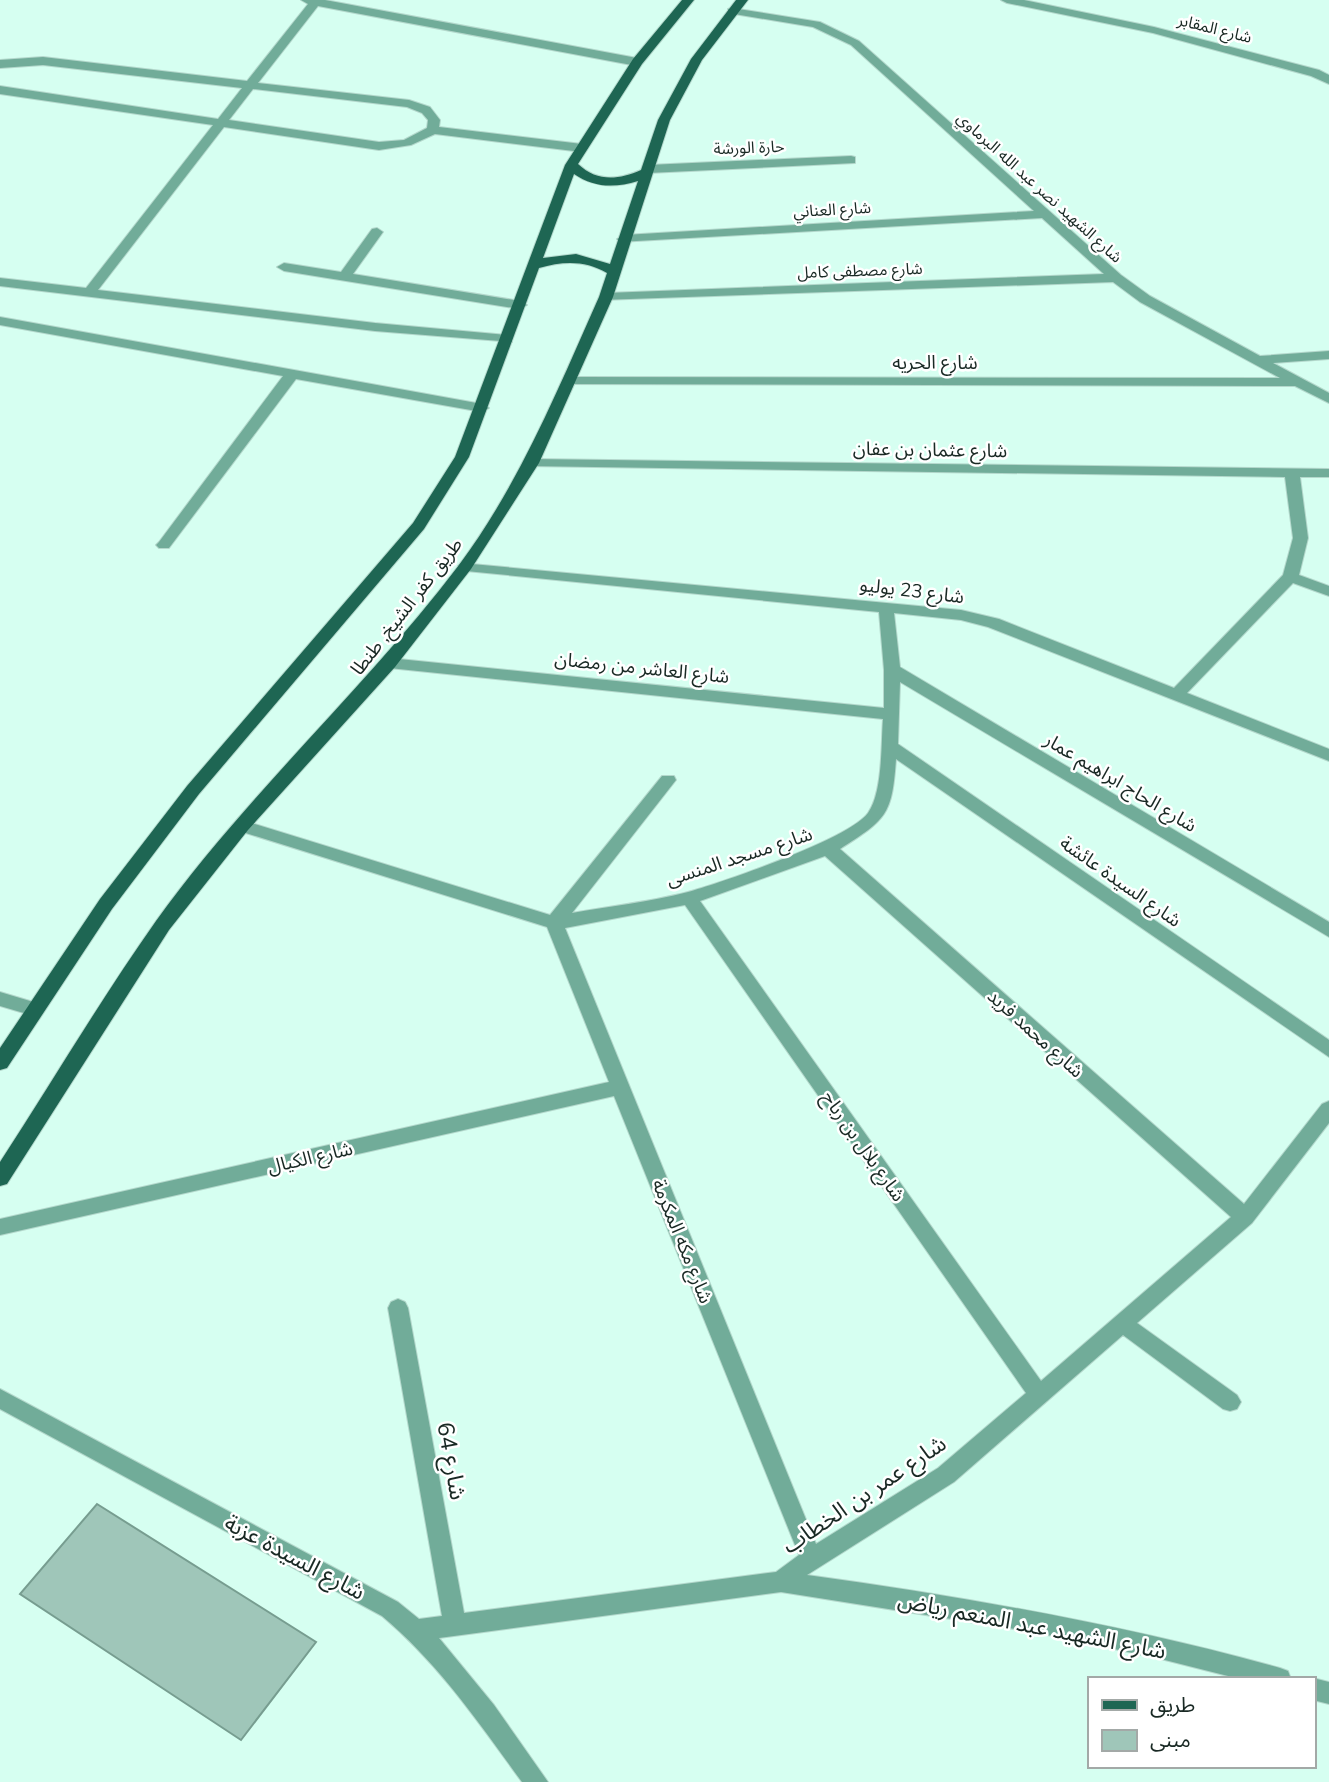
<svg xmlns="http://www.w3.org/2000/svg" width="1329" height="1782" viewBox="0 0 1329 1782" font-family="'Nunito Sans','Noto Sans Arabic',sans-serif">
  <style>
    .building { fill: #9fc6b9; stroke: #779d90; stroke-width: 2 }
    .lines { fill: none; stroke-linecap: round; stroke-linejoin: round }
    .service-casing { stroke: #b4d8cc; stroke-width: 2 }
    .minor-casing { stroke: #b4d8cc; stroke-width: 2 }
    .primary-casing { stroke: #b4d8cc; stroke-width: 2 }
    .service { fill: #71ac99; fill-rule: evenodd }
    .minor { fill: #71ac99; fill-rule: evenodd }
    .primary { fill: #1e6653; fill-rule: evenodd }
    .labels { text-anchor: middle; stroke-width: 5; stroke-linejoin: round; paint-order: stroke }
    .far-street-label { font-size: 16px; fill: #192924; stroke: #fff }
    .street-label { font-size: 19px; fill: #192924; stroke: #fff }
    .near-street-label { font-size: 23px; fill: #192924; stroke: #fff }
  </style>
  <rect width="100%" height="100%" fill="#d6fff1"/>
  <!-- building -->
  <path class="building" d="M97 1504 316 1642 241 1740 20 1594Z"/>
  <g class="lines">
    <defs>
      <path id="service" d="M377 228 383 232 353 274 520 301 527 305 520 309 284 271 277 267 284 263 341 272 372 229Z
        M0 992 40 1004 43 1009 40 1014 34 1016 0 1006Z"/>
      <path id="minor" d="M301 0H325L637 58 643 62 637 66 318 6 258 83 409 100 430 107 440 120 439 127 582 144 588 148 582 152 435 134 411 145 379 150 224 127 98 290 375 323 507 335 512 336V342L375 331 0 286V278L86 288 213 125 0 94V86L218 119 242 88 43 65 0 68V60L43 57 247 81 308 4ZM253 89 407 107 422 113 428 120 427 128 404 140 379 142 229 120Z
        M1001 0H1024L1154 27 1319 70 1329 75V84L1311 76 1153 33 1007 3Z
        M732 8 820 22 859 41 1121 275 1150 296 1260 356 1329 351V359L1273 363 1329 393V403L1295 386 565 384V378L570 377 1280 378 1140 302 1113 282 601 300V294L606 293 1104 274 1042 218 619 242 617 239 624 235 1034 211 851 45 813 27 728 13V9Z
        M851 156 855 157V163L648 173 642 169 648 165Z
        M0 317 482 404 489 408 482 412 296 379 169 548H159L156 545 159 542 283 376 0 325Z
        M532 459 1329 469V477H1300L1308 538 1299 575 1329 586V596L1293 583 1187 693 1329 749V761L988 627 961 620 894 613 900 667 1329 922V937L900 682 898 744 1329 1040V1057L896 759C892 815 887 819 840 849L1244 1204 1322 1104 1329 1101V1123L1252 1223 1137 1323 1237 1395 1241 1402 1237 1409 1230 1411 1223 1409 1123 1335 954 1482 807 1575C967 1597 1125 1625 1280 1668L1288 1671 1291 1679H1240L1157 1658 1033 1632 781 1592 439 1638 494 1705 548 1782H522C479 1723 439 1664 382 1616L0 1409V1389L398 1602 419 1619 442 1616 388 1308 391 1302 398 1299 405 1302 408 1308 464 1613 776 1572 799 1555 614 1096 0 1235V1219L609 1082 547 927 236 830 233 826 236 822H248L550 915 662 776H674L676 780 572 913C610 906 650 902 688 892 723 882 849 839 868 813 883 792 881 744 883 719L389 668 381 663 389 658 884 708V670L879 612 466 571 461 569 458 566 461 563 961 610 999 619 1174 688 1283 575 1293 538 1285 477 527 466 525 463ZM825 856 1231 1217 1041 1381 700 901ZM685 905 1026 1393 938 1468 816 1544 565 928Z
        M1313 1678 1329 1682V1704L1313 1700Z"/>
      <path id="primary" d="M682 0H694L642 64 578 164C597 182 618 180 641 170L658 120 691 59 736 0H748L702 60 670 120 613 297 539 463 471 569 395 667 248 830 169 930 7 1184 0 1186V1162C52 1082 101 999 156 921 247 794 365 689 459 565 520 483 558 389 599 297L607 273C585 260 563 261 539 268L469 457 424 529 199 794 112 909 7 1068 0 1070V1048L100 899 187 786 413 523 455 457 565 165 633 59ZM574 174C594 188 615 188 638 181L610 264 576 254 543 258Z"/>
    </defs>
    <!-- service casing -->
    <use href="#service" class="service-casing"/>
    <!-- minor casing -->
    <use href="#minor" class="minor-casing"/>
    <!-- primary casing -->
    <use href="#primary" class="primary-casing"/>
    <!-- service -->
    <use href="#service" class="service"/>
    <!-- minor -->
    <use href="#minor" class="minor"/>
    <!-- primary -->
    <use href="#primary" class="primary"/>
  </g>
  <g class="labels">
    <!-- far-street labels -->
    <g class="far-street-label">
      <text transform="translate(1215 28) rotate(14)" y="6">شارع المقابر</text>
      <text transform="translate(749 147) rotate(-2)" y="6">حارة الورشة</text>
      <text transform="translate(1040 187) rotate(42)" y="6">شارع الشهيد نصر عبد الله البرماوي</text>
      <text transform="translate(832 209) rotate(-3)" y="6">شارع العناني</text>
      <text transform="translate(860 270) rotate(-2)" y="6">شارع مصطفى كامل</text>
    </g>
    <!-- street labels -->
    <g class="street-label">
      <text x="935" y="369">شارع الحريه</text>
      <text transform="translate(930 449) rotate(1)" y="7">شارع عثمان بن عفان</text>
      <text transform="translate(912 590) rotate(7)" y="7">شارع 23 يوليو</text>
      <text transform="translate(406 606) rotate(-52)" y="7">طريق كفر الشيخ, طنطا</text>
      <text transform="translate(642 667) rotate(6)" y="7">شارع العاشر من رمضان</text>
      <text transform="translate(1121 782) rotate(31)" y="7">شارع الحاج ابراهيم عمار</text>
      <text transform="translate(739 856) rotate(-18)" y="7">شارع مسجد المنسى</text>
      <text transform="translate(1121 881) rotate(35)" y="7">شارع السيدة عائشة</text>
      <text transform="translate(1036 1033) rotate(42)" y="7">شارع محمد فريد</text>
      <text transform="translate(864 1146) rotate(55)" y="7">شارع بلال بن رباح</text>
      <text transform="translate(310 1157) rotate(-13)" y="7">شارع الكيال</text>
      <text transform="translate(683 1241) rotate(68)" y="7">شارع مكه المكرمة</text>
    </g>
    <!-- near-street labels -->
    <g class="near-street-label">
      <text transform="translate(452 1461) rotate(80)" y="8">شارع 64</text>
      <text transform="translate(864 1494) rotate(-34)" y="8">شارع عمر بن الخطاب</text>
      <text transform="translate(295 1557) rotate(28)" y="8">شارع السيدة عزبة</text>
      <text transform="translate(1032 1625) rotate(11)" y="8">شارع الشهيد عبد المنعم رياض</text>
    </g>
  </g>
  <!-- legend -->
  <rect x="1088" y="1677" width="228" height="91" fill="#ffffff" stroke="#a3a9a7" stroke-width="2"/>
  <rect x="1102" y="1700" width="35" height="10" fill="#1e6653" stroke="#a3a9a7" stroke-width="2"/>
  <text x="1150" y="1712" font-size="21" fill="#192924">طريق</text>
  <rect x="1102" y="1730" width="35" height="21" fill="#9fc6b9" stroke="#a3a9a7" stroke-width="2"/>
  <text x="1150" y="1747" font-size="21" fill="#192924">مبنى</text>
</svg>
